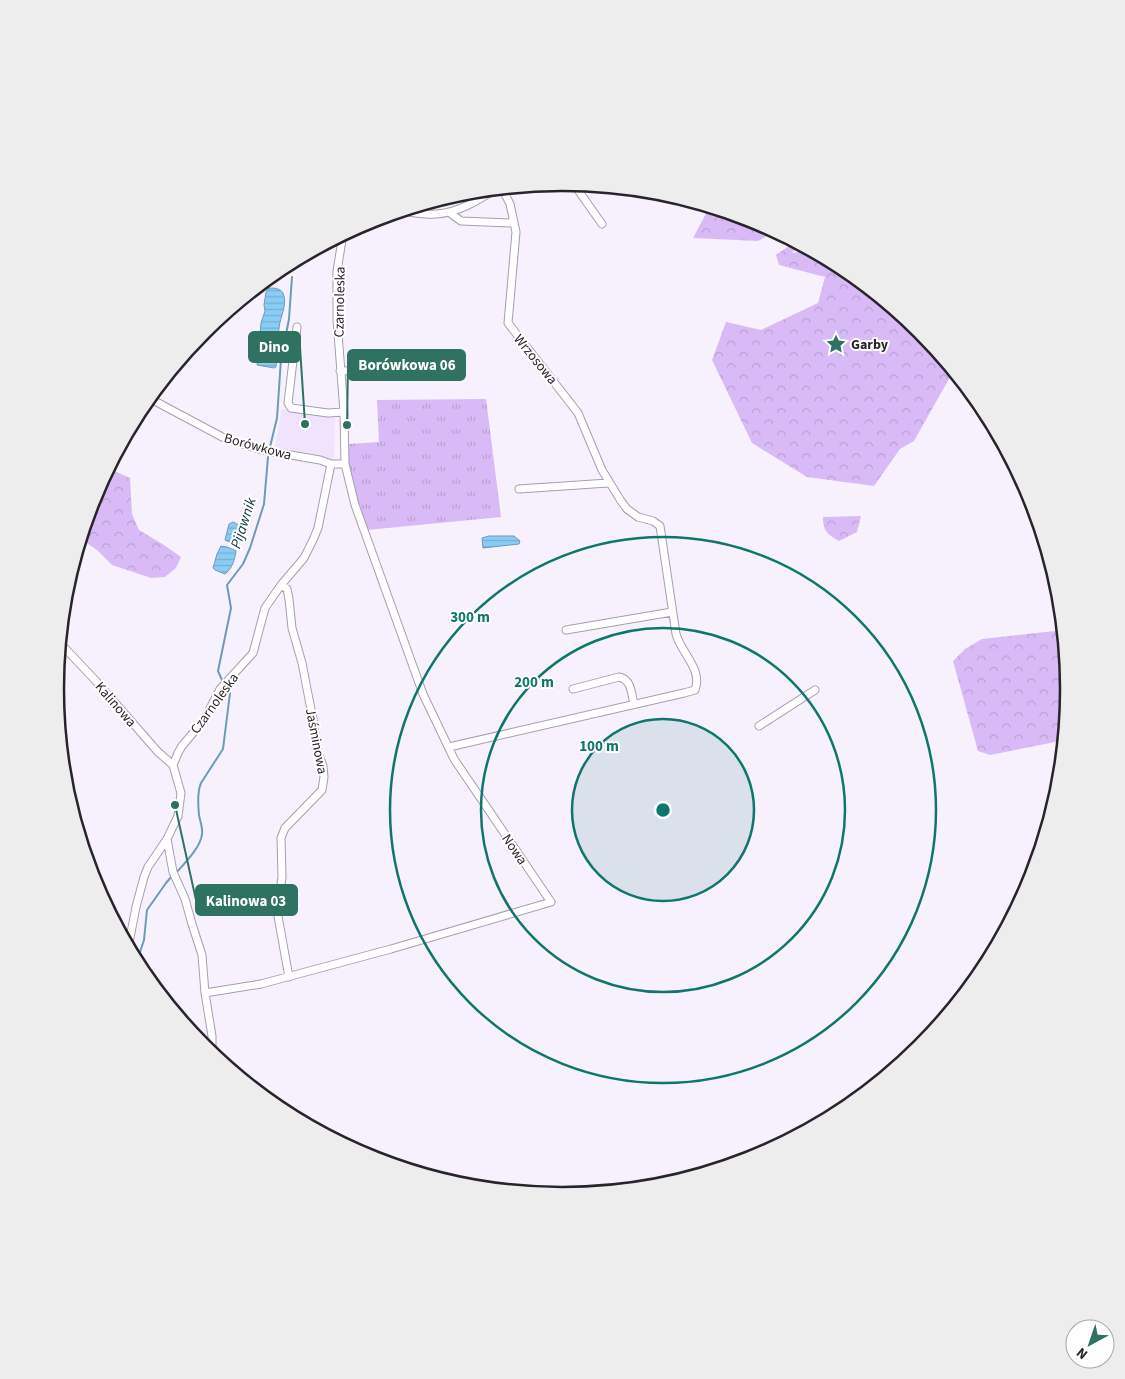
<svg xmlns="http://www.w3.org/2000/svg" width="1125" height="1379" viewBox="0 0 1125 1379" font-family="'Source Sans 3',sans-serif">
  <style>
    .built { fill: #f0e3fd }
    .grass { fill: url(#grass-tufts) }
    .forest { fill: url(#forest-crowns) }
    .water { fill: url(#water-rules); stroke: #6d9ab8 }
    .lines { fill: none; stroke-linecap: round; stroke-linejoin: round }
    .stream { stroke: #6d9ab8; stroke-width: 2 }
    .street-casing { stroke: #a69eb0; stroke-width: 9 }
    .street { stroke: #fff; stroke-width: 7 }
    .ring { fill: none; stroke: #0f766e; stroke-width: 2.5 }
    .labels { text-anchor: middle; stroke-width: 4; stroke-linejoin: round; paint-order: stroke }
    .street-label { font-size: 14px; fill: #28242b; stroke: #fff }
    .poi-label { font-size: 14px; font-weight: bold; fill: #28242b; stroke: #fff; text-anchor: start }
    .water-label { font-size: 15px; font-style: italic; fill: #0d3348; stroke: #fff }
    .rim { fill: none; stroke: #28242b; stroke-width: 2.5 }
    .centre { fill: #0f766e; stroke: #fff; stroke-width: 2.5 }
    .ring-label { font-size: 15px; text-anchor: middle; font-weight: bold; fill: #0f766e; stroke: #fff; stroke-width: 4; stroke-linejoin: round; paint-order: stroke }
    .leader { fill: none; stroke: #307262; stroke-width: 2 }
    .callout-dot { fill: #307262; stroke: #fff; stroke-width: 2 }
    .callout { fill: #307262; stroke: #307262; stroke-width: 2 }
    .callout-label { font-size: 15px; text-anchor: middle; font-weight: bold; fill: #fff }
  </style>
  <defs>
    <pattern id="grass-tufts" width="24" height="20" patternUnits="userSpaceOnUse" patternTransform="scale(1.25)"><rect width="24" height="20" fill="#d8bbf6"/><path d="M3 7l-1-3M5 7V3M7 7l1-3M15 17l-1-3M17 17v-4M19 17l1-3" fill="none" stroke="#b9a1d3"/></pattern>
    <pattern id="forest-crowns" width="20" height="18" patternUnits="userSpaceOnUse" patternTransform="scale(1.25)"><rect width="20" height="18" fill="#d8bbf6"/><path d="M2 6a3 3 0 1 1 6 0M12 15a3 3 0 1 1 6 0" fill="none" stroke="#b9a1d3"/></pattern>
    <pattern id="water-rules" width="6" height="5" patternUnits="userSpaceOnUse" patternTransform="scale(1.25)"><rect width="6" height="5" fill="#8accf5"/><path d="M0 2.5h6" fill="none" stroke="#77afd2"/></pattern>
  </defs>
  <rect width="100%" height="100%" fill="#f7f1fd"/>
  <!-- built -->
  <path class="built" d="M282 409 335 418 334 461 320 455 275 447Z"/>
  <!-- grass -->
  <path class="grass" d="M486 399 501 517 367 530 359 508 348 465V444L379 442 377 400Z"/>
  <!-- forest -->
  <path class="forest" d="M710 206 757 221 776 231 758 241 693 238Z
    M796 241 803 245 791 253 812 250 845 268 922 331 954 370 914 441 900 449 874 486 807 477 752 443 712 360 726 322 761 330 818 303 825 277 779 265 776 255Z
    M108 468 130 478 132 514 139 530 164 545 181 557 176 568 165 577 151 578 112 565 97 550 84 541H80L94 495Z
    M861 516 857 532 839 541C827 534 823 531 823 517Z
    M1064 630 1070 690 1065 740 990 755 978 751 953 661 965 649 982 639Z"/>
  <!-- water -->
  <path class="water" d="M269 288C274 288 280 288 283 293 288 304 280 317 279 328 277 341 277 354 276 367L274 368 257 365 261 323 265 311 264 305 266 292Z
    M233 522 237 524 242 528 241 537 239 544 236 545 225 540 229 524Z
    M489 536H514L520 541 519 544 483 548 482 538Z
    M221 546 227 547 236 551C235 559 232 569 225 574L215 570 213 568 217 554Z"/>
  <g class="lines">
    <!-- stream -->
    <path class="stream" d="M293 267 294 261
      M270 447 277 418 281 359 289 319 292 277
      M222 680 218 671 231 608 227 585 243 564 250 548 264 504 268 457
      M176 873C184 864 201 847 202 834 203 828 200 821 199 815 198 805 197 792 201 783L223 749 230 693 226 687
      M135 960 140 952 144 940 147 910 166 883 172 876"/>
    <defs>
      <path id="street" d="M573 183 602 224
        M400 211C412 212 424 215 436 214 458 213 479 200 497 188
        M450 213 461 221 513 223
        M297 327 288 403 291 408 328 413 344 412
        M340 371 445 369 455 371
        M149 398 226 439 262 450 320 460 331 464H345
        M519 489 608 483
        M281 585 287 589 289 599 292 628 302 663 314 725 316 748 323 766 324 777 322 790 285 828 281 838 282 877 277 911 289 977
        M566 630 672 612
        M60 643 96 681 158 752 173 765
        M573 689 619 677C632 680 631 693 634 704
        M759 726 815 690
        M449 747 684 693 695 690C703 669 681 653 676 634L660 526 653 521 638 517 627 509 621 501 602 470 578 413 508 323 516 232 510 204 502 188
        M167 839 173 872 185 899 192 924 202 955 205 993 212 1036V1046L211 1054
        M128 948 136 907 144 877 148 867 167 839 178 816 181 793 173 765 178 753 182 746 204 720 220 689 253 653 265 608 281 585 304 558 313 540 318 528 331 464
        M205 993 261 984 391 949 551 902 454 759 423 694 355 505 345 464 344 412 337 320V271L343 234"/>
    </defs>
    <!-- street casing -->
    <use href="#street" class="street-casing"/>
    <!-- street -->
    <use href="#street" class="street"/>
  </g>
  <!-- distance rings -->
  <circle cx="663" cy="810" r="91" fill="#0f766e" fill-opacity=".12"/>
  <g class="ring">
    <circle cx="663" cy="810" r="91"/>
    <circle cx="663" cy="810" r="182"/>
    <circle cx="663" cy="810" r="273"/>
  </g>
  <!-- icons -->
  <defs>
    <symbol id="sight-bare" viewBox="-9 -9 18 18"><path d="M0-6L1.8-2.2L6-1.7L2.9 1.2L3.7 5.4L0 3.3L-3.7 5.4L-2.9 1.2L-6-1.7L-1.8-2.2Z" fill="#307262" stroke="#fff" stroke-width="2.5" paint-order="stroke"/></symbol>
  </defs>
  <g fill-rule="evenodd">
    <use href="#sight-bare" x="822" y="330" width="28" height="28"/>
  </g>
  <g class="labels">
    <!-- street labels -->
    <g class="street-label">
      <text transform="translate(339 302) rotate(-89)" y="5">Czarnoleska</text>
      <text transform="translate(536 359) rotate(51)" y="5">Wrzosowa</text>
      <text transform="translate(258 446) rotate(15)" y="5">Borówkowa</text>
      <text transform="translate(214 703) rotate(-54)" y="5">Czarnoleska</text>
      <text transform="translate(116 704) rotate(49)" y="5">Kalinowa</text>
      <text transform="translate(317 741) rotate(79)" y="5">Jaśminowa</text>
      <text transform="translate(515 849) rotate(56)" y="5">Nowa</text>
    </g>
    <!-- poi labels -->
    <g class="poi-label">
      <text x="851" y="349">Garby</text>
    </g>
    <!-- water labels -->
    <g class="water-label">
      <text transform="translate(243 523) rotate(-72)" y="5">Pijawnik</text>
    </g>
  </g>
  <!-- crop -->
  <path d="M0 0H1125V1379H0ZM64 689a498 498 0 1 1 996 0a498 498 0 1 1-996 0Z" fill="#eeedee" fill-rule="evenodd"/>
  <path class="rim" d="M64 689a498 498 0 1 1 996 0a498 498 0 1 1-996 0Z"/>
  <circle cx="663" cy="810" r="8" class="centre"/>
  <g class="ring-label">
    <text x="470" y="622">300 m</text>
    <text x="534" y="687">200 m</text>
    <text x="599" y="751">100 m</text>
  </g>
  <!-- callouts -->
  <path class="leader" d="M305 424L300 347M347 425L348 365M175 805L196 900"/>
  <g class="callout-dot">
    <circle cx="305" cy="424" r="5"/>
    <circle cx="347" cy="425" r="5"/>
    <circle cx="175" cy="805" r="5"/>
  </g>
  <g class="callout">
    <rect x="249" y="332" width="51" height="30" rx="5"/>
    <rect x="348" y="350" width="117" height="30" rx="5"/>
    <rect x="196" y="885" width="101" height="30" rx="5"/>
  </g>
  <g class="callout-label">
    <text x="274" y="352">Dino</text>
    <text x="407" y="370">Borówkowa 06</text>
    <text x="246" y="906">Kalinowa 03</text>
  </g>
  <!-- north arrow -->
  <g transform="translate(1090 1344) rotate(220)"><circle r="24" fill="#ffffff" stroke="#a9a7aa"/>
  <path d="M0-4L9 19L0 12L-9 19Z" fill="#307262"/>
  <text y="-8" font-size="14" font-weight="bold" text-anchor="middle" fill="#28242b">N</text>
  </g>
</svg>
